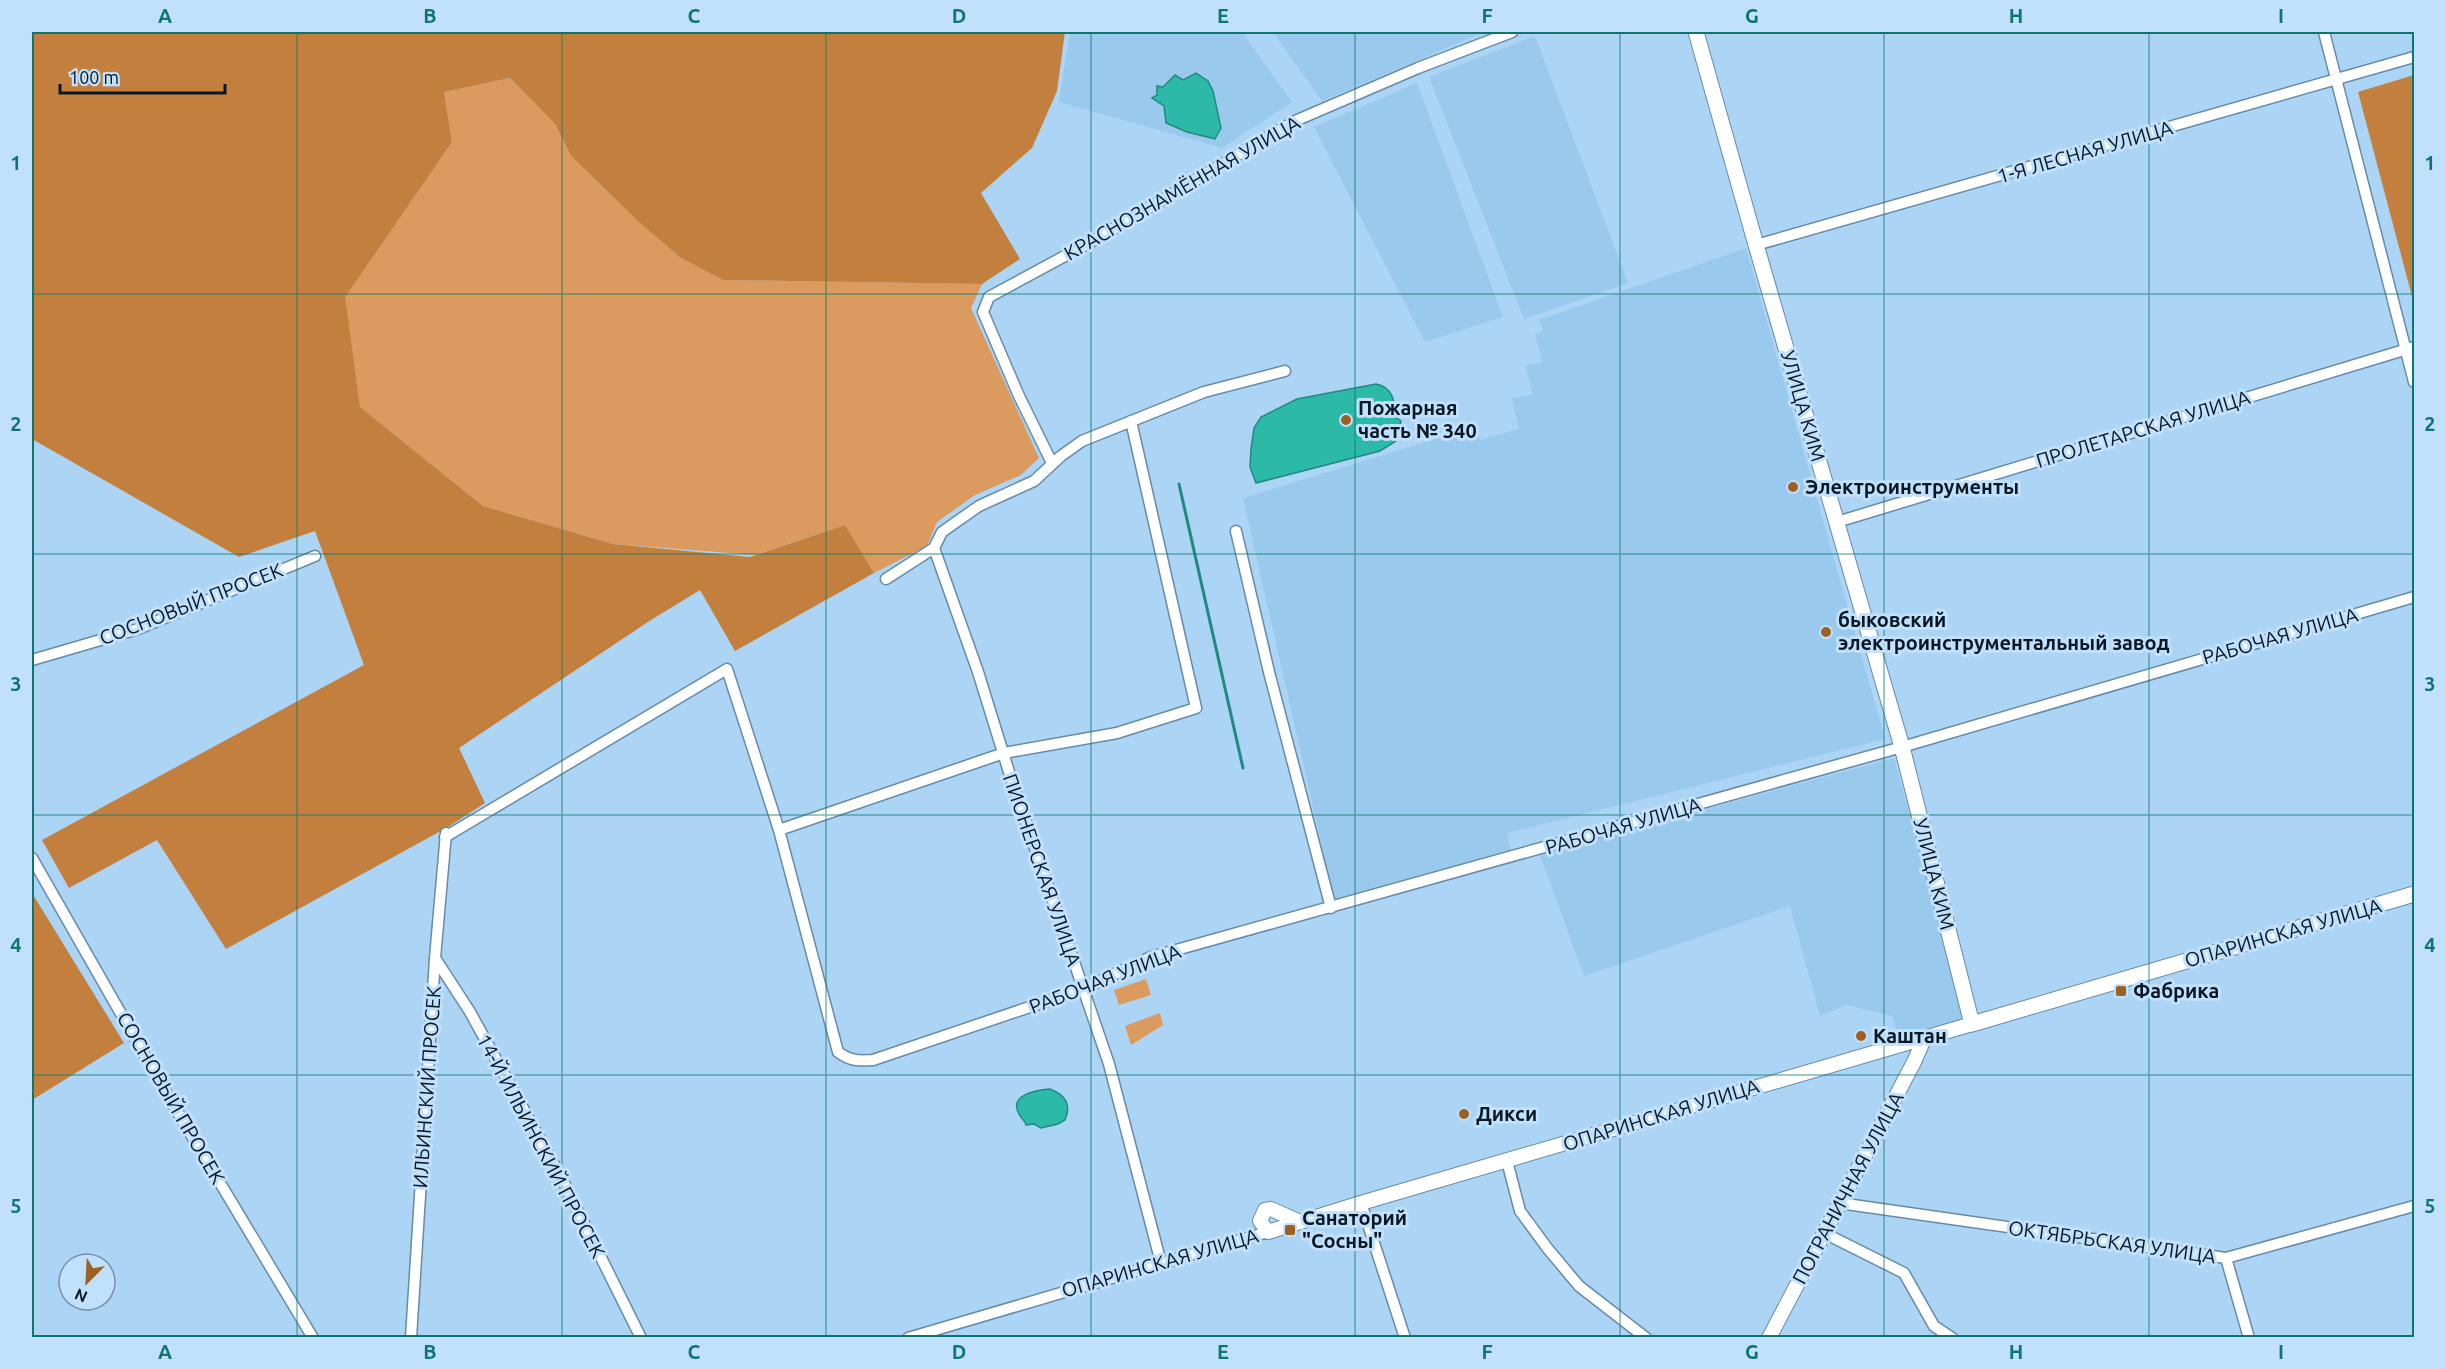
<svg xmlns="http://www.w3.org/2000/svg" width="2446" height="1369" viewBox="0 0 2446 1369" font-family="Ubuntu,sans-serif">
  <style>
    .built { fill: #9ac9ee }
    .green { fill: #db9a5e }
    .forest { fill: #c37f3d }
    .water { fill: #2cb9a7; stroke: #228980; stroke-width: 1.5 }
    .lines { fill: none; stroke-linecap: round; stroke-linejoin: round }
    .stream { stroke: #228980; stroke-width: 3 }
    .minor-casing { stroke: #658ba9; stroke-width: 13 }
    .tertiary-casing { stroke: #658ba9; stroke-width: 16 }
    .secondary-casing { stroke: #658ba9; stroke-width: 17 }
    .minor { stroke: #fff; stroke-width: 10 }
    .tertiary { stroke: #fff; stroke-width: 14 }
    .secondary { stroke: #fff; stroke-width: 15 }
    .grid { fill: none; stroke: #0f766e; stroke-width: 1.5; stroke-opacity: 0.55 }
    .poi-dot { fill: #9c6022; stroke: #c0e0fb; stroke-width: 2 }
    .labels { text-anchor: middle; stroke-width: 6; stroke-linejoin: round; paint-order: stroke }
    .street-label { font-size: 20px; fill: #091824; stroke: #c0e0fb }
    .poi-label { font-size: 20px; font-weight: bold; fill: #091824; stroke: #c0e0fb; text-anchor: start }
    .neatline { fill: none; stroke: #0f766e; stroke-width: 2 }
    .grid-label { font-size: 20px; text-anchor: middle; font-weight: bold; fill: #0f766e }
  </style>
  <rect width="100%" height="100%" fill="#acd4f5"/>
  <!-- built -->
  <path class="built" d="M1070 32H1242L1292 102 1222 148 1059 102Z
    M1273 32H1484L1322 101Z
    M1535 36 1628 283 1524 319 1429 77Z
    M1417 83 1503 317 1425 342 1314 127Z
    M1746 248 1885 739 1507 833 1511 850 1334 899 1243 498 1475 427 1480 440 1519 429 1512 399 1533 394 1525 366 1542 362 1535 334 1543 331 1539 320Z
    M1894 758 1966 1020 1899 1038 1892 1016 1847 1005 1820 1016 1790 906 1584 976 1540 855Z"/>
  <!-- green -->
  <path class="green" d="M510 78 555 124 571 156 641 224 681 258 723 280 982 284 971 308 1039 458 1021 475 975 495 937 522 927 546 874 573 845 525 755 555 613 544 483 506 360 407 344 297 452 142 444 92Z
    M1146 979 1151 995 1119 1005 1114 990Z
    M1160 1013 1163 1025 1131 1045 1125 1026Z"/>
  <!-- forest -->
  <path class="forest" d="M32 32H1065L1057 91 1032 148 981 193 1020 259 982 284 723 280 681 258 641 224 571 156 555 124 510 78 444 92 452 142 345 297 360 407 483 506 613 544 750 557 845 525 874 573 735 651 700 590 651 620 459 748 485 803 448 827 226 949 157 840 69 888 42 840 364 665 315 531 239 557 32 439Z
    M2414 75V304L2358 92Z
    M32 893 124 1043 32 1100Z"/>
  <!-- water -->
  <path class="water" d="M1196 73 1208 81 1213 91 1221 128 1215 139 1187 132 1166 123 1164 106 1152 98 1157 95V86L1163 87 1175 75 1183 80Z
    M1376 384C1392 387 1396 401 1394 416L1401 421 1396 441 1380 451 1256 483 1250 467 1251 449 1254 428 1261 417 1297 399Z
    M1050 1089C1065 1095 1072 1104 1065 1120L1058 1124 1041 1128 1034 1124 1026 1125C1025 1121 1022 1119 1019 1114 1008 1094 1038 1090 1050 1089Z"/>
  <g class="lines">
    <!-- stream -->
    <path class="stream" d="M1179 484 1243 768"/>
    <defs>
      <path id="minor" d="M2324 32 2414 382
        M1756 245 2414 57
        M1052 463 1019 396 983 312 989 297 1100 237 1295 121 1418 68 1512 32
        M1837 522 2414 347
        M1236 531 1269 672 1331 908
        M934 548 978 672 1009 772 1109 1064 1161 1263
        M886 579 934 548 942 532 979 506 1034 481 1061 456 1082 441 1204 392 1285 371
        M32 660 138 629 315 556
        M779 830 1004 753 1117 733 1196 708 1131 421
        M445 837 727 669 779 830 838 1052C850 1061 859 1061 873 1060L1083 989 1151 957 1902 747 2414 597
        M32 858 168 1096 313 1338
        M435 958 470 1012 563 1181 641 1338
        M1507 1161 1520 1211 1548 1249 1579 1286 1646 1338
        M1361 1203 1405 1338
        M1839 1203 2226 1258 2414 1206
        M1824 1233 1904 1273 1934 1326 1952 1338
        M2226 1258 2249 1338
        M411 1338 435 958 446 833
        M908 1338 1268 1232"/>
      <path id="tertiary" d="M1300 1222 1271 1209 1265 1210 1260 1221 1268 1232 1361 1203 1972 1024
        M1769 1338 1914 1062 1925 1037"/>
      <path id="secondary" d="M1696 32 1756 245 1902 747 1972 1024 2414 894"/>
    </defs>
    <!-- minor casing -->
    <use href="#minor" class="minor-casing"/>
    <!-- tertiary casing -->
    <use href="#tertiary" class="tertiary-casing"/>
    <!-- secondary casing -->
    <use href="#secondary" class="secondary-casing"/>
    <!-- minor -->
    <use href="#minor" class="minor"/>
    <!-- tertiary -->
    <use href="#tertiary" class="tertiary"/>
    <!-- secondary -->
    <use href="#secondary" class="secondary"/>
  </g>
  <!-- grid -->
  <path class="grid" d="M297 32V1338M562 32V1338M826 32V1338M1091 32V1338M1355 32V1338M1620 32V1338M1884 32V1338M2149 32V1338M32 294H2414M32 554H2414M32 815H2414M32 1075H2414"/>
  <!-- markers -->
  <g class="poi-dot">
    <circle cx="1346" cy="420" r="6"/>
    <circle cx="1793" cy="487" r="6"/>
    <circle cx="1826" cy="632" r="6"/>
    <rect x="2115" y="985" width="12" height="12" rx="3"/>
    <circle cx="1861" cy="1036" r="6"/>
    <circle cx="1464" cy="1114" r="6"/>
    <rect x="1284" y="1224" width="12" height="12" rx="3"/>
  </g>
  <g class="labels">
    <!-- street labels -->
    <g class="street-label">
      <text transform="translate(2085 152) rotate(-16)" y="7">1-Я ЛЕСНАЯ УЛИЦА</text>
      <text transform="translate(1182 188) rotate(-30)" y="7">КРАСНОЗНАМЁННАЯ УЛИЦА</text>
      <text transform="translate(1803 406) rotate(74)" y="7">УЛИЦА КИМ</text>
      <text transform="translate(2143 429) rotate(-17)" y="7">ПРОЛЕТАРСКАЯ УЛИЦА</text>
      <text transform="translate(191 604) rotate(-21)" y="7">СОСНОВЫЙ ПРОСЕК</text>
      <text transform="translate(2280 636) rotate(-16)" y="7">РАБОЧАЯ УЛИЦА</text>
      <text transform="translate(1623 826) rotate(-16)" y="7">РАБОЧАЯ УЛИЦА</text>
      <text transform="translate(1042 870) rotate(71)" y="7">ПИОНЕРСКАЯ УЛИЦА</text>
      <text transform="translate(1934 874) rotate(76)" y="7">УЛИЦА КИМ</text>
      <text transform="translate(2283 933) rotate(-16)" y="7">ОПАРИНСКАЯ УЛИЦА</text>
      <text transform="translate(1105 979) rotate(-21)" y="7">РАБОЧАЯ УЛИЦА</text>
      <text transform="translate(427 1087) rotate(-86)" y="7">ИЛЬИНСКИЙ ПРОСЕК</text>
      <text transform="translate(171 1098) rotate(60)" y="7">СОСНОВЫЙ ПРОСЕК</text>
      <text transform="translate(1661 1115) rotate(-17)" y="7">ОПАРИНСКАЯ УЛИЦА</text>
      <text transform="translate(541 1146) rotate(62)" y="7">14-Й ИЛЬИНСКИЙ ПРОСЕК</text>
      <text transform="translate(1848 1188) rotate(-62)" y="7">ПОГРАНИЧНАЯ УЛИЦА</text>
      <text transform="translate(2112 1242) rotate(8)" y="7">ОКТЯБРЬСКАЯ УЛИЦА</text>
      <text transform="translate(1160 1263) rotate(-16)" y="7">ОПАРИНСКАЯ УЛИЦА</text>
    </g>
    <!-- poi labels -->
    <g class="poi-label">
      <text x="1358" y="415">Пожарная<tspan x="1358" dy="23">часть № 340</tspan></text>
      <text x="1805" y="494">Электроинструменты</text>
      <text x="1838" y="627">быковский<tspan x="1838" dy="23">электроинструментальный завод</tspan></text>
      <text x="2133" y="998">Фабрика</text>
      <text x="1873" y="1043">Каштан</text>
      <text x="1476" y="1121">Дикси</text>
      <text x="1302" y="1225">Санаторий<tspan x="1302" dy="23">"Сосны"</tspan></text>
    </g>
  </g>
  <!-- border -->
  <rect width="2446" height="1369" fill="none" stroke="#c0e0fb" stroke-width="66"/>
  <!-- north arrow -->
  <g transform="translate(87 1282) rotate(204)"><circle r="28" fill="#c0e0fb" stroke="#7790a5" stroke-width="1.5"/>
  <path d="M0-4.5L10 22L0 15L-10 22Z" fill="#9c6022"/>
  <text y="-9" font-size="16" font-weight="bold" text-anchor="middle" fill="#091824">N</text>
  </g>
  <!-- scale -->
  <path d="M60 84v9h165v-9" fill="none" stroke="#091824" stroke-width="3"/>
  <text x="69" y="84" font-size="18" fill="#091824" stroke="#c0e0fb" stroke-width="4.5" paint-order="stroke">100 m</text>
  <rect x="33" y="33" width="2380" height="1303" class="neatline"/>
  <g class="grid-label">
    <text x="165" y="23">A</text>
    <text x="430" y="23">B</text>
    <text x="694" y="23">C</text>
    <text x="959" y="23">D</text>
    <text x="1223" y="23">E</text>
    <text x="1487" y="23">F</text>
    <text x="1752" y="23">G</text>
    <text x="2016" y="23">H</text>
    <text x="2281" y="23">I</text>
    <text x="16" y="170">1</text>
    <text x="2430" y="170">1</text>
    <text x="16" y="431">2</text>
    <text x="2430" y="431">2</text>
    <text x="16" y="691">3</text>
    <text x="2430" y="691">3</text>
    <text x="16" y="952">4</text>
    <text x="2430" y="952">4</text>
    <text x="16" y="1213">5</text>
    <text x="2430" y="1213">5</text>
    <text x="165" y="1359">A</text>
    <text x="430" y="1359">B</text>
    <text x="694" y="1359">C</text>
    <text x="959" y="1359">D</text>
    <text x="1223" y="1359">E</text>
    <text x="1487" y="1359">F</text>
    <text x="1752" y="1359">G</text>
    <text x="2016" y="1359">H</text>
    <text x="2281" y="1359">I</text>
  </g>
</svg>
